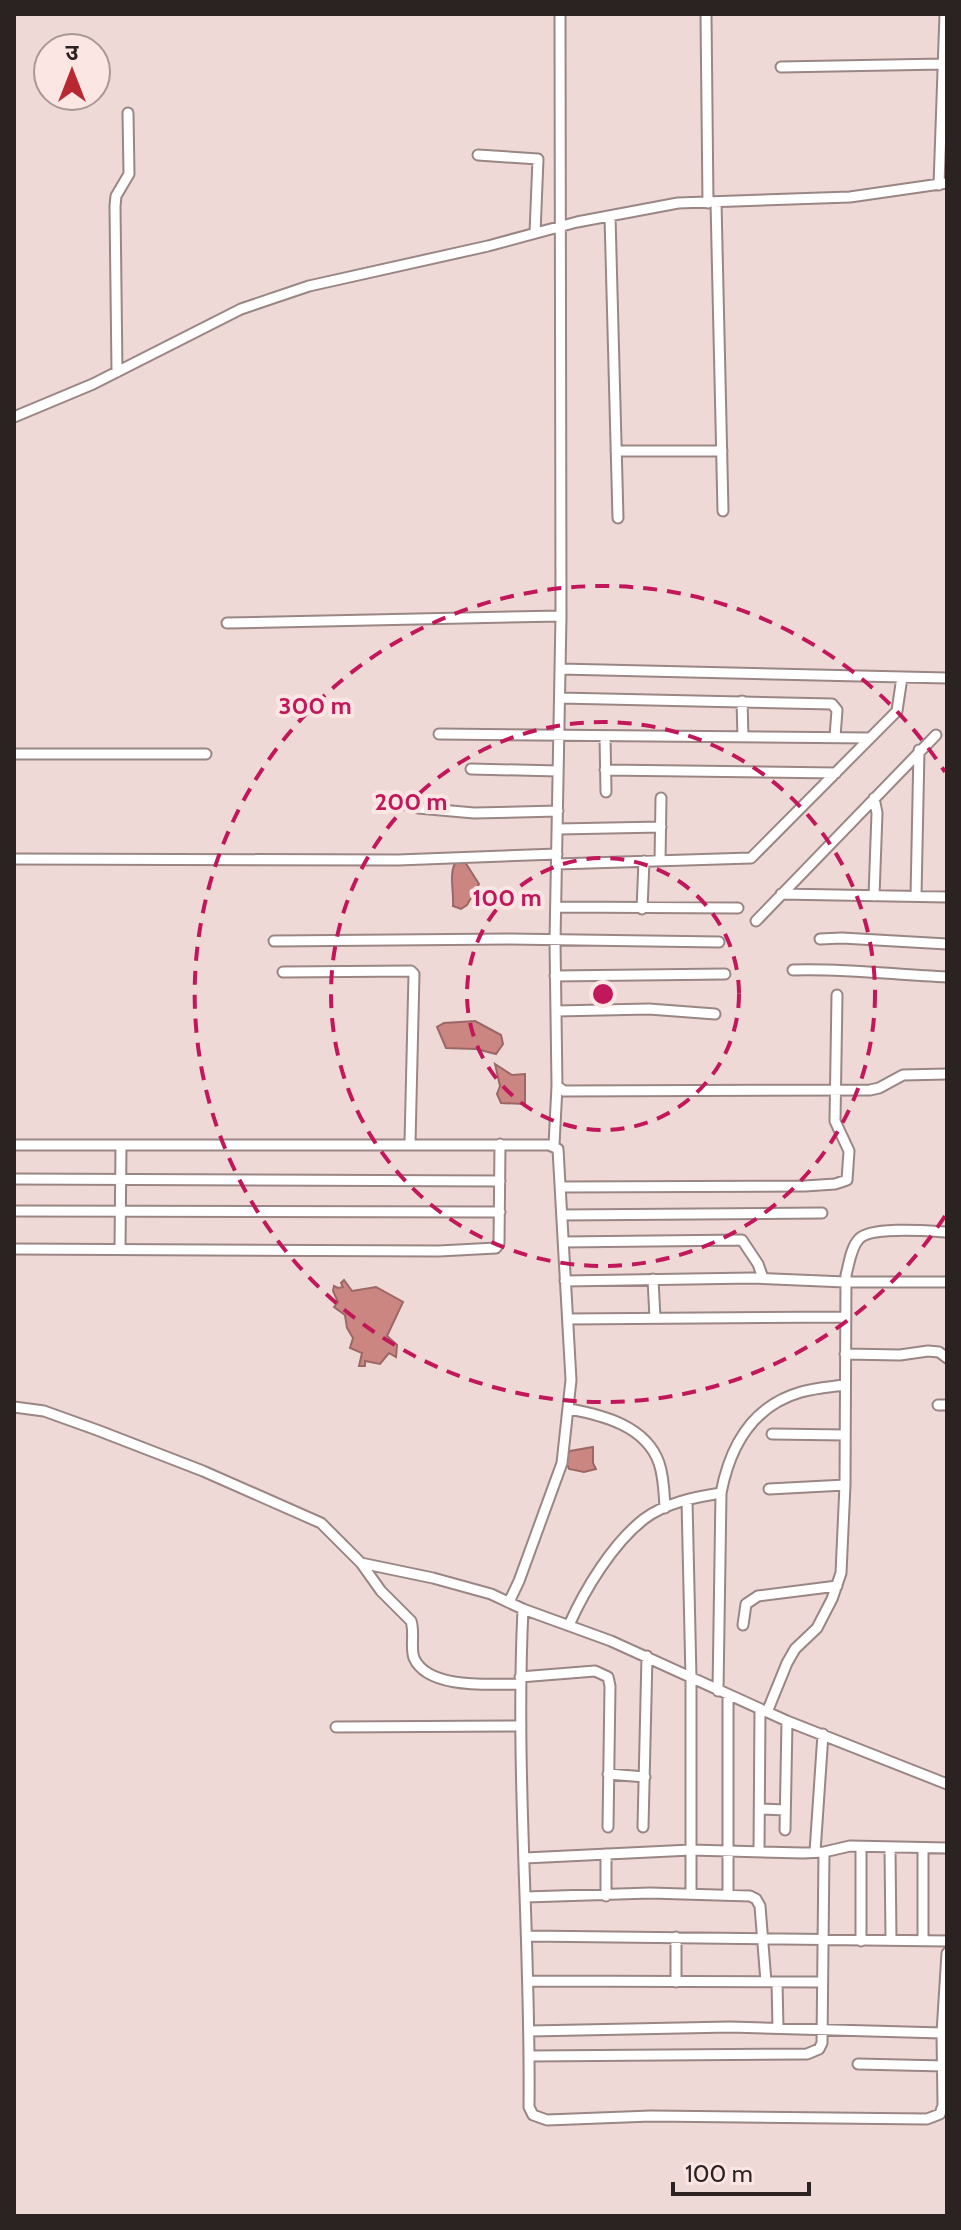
<svg xmlns="http://www.w3.org/2000/svg" width="961" height="2230" viewBox="0 0 961 2230" font-family="Cabin,'Noto Sans Devanagari',sans-serif">
  <style>
    .water { fill: #cb8682; stroke: #9b6865; stroke-width: 2 }
    .lines { fill: none; stroke-linecap: round; stroke-linejoin: round }
    .minor-casing { stroke: #9a8684; stroke-width: 13 }
    .minor { stroke: #fff; stroke-width: 9 }
    .ring { fill: none; stroke: #c2185b; stroke-width: 4; stroke-dasharray: 14 10 }
    .centre { fill: #c2185b; stroke: #fce6e4; stroke-width: 4 }
    .ring-label { font-size: 24px; text-anchor: middle; font-weight: bold; fill: #c2185b; stroke: #fce6e4; stroke-width: 8; stroke-linejoin: round; paint-order: stroke }
  </style>
  <rect width="100%" height="100%" fill="#efd9d7"/>
  <!-- water -->
  <path class="water" d="M465 862 479 884 467 905 461 909 453 906C454 892 449 875 455 863Z
    M475 1021 501 1035 503 1044 496 1054 476 1049 446 1048 437 1027 444 1023Z
    M495 1064 512 1075 525 1074V1104L501 1103 497 1094 500 1086Z
    M344 1280 352 1291 376 1287 403 1302 387 1336 397 1345 396 1357 389 1353 380 1364 365 1361V1366H359L362 1353 350 1348 353 1338 347 1328 345 1315 334 1307 338 1302 333 1291 334 1286 338 1288 343 1287 341 1283Z
    M593 1447V1463L596 1469 584 1472 569 1469 565 1459 570 1451Z"/>
  <g class="lines">
    <defs>
      <path id="minor" d="M560 14 561 616 555 941 557 1086 564 1091 870 1090 879 1088 903 1075 947 1074
        M706 14 708 203
        M781 67 943 64
        M478 155 538 159 535 233
        M939 185 945 14
        M716 202 723 511
        M610 216 618 518
        M117 372 115 206 116 196 129 174 128 113
        M14 417 93 384 241 309 309 286 488 246 577 222 678 203 850 197 947 183
        M616 451H722
        M227 623 561 616
        M560 669 947 678
        M560 698 832 704 837 710 835 737
        M742 701 743 737
        M439 734 870 738
        M605 736 606 792
        M14 754H206
        M471 769 558 771
        M605 770 836 773
        M874 798 877 813 874 896
        M418 808 474 813 558 811
        M558 829 661 827
        M14 859 398 860 557 854
        M660 861 661 798
        M557 864 751 858 897 711 902 677
        M781 894 947 897
        M916 896 919 750
        M556 907 738 908
        M642 909 644 861
        M756 921 936 735
        M820 939 842 938 947 944
        M274 941 509 939 719 942
        M793 970C845 968 896 975 947 977
        M283 972 411 971 414 974 410 1143
        M555 976 725 974
        M556 1011 649 1009 715 1014
        M14 1145H549L558 1149 571 1380 562 1463 519 1581 509 1602
        M554 1145 557 1086
        M14 1179 500 1181
        M561 1187 805 1186 835 1184 847 1180 849 1151 835 1121 837 995
        M14 1211 500 1212
        M562 1215 822 1213
        M563 1242 742 1240 758 1264 763 1278
        M14 1249 439 1251 496 1248 499 1243 500 1144
        M120 1249 121 1146
        M653 1279 655 1318
        M565 1281 752 1278 845 1282H947
        M568 1319 845 1317
        M845 1354 900 1355 928 1351 939 1352 947 1358
        M938 1405H947
        M14 1407 44 1411 97 1430 203 1471 321 1523 361 1563 433 1578 491 1594 523 1609 611 1641 787 1721 947 1784
        M569 1409C603 1415 646 1426 659 1463 664 1477 664 1493 665 1508
        M772 1434 845 1435
        M769 1489 845 1485
        M687 1500 691 1678V1893
        M361 1563 381 1591 411 1621C415 1633 410 1647 414 1658 428 1690 492 1684 520 1684
        M523 1609C515 1775 531 1941 529 2107L533 2115 547 2120 651 2116 927 2119 940 2114 943 2105 942 2033 947 1953
        M569 1625C585 1589 613 1543 644 1519 665 1503 695 1497 721 1493
        M743 1625 746 1604 758 1596 837 1586
        M520 1677 595 1671 608 1677 610 1686 608 1827
        M718 1691 721 1493C730 1446 752 1406 801 1392 815 1388 830 1387 844 1385
        M767 1712 787 1663 795 1649 817 1628 832 1599 841 1573 845 1485 846 1275C849 1264 851 1247 859 1239 871 1226 929 1231 947 1232
        M336 1727 521 1726
        M608 1774 645 1777
        M760 1809 785 1810
        M643 1827 647 1656
        M785 1830 787 1721
        M861 1847V1941
        M890 1848 891 1940
        M759 1850 760 1709
        M815 1852 823 1734
        M606 1854V1896
        M525 1858 691 1850 803 1853 824 1852 850 1846 947 1848
        M728 1893V1695
        M526 1897 650 1893 750 1896 756 1899 760 1906 766 1982
        M527 1936 947 1941
        M676 1937V1982
        M923 1939V1848
        M529 1981 821 1982
        M777 1982 778 2028
        M530 2031 730 2027 942 2033
        M530 2056 807 2054 819 2049 822 2043 824 1852
        M858 2064 944 2066"/>
    </defs>
    <!-- minor casing -->
    <use href="#minor" class="minor-casing"/>
    <!-- minor -->
    <use href="#minor" class="minor"/>
  </g>
  <!-- distance rings -->
  <g class="ring">
    <circle cx="603" cy="994" r="136"/>
    <circle cx="603" cy="994" r="272"/>
    <path d="M945 1216A408 408 0 1 1 945 772"/>
  </g>
  <circle cx="603" cy="994" r="12" class="centre"/>
  <g class="ring-label">
    <text x="315" y="714">300 m</text>
    <text x="411" y="810">200 m</text>
    <text x="507" y="906">100 m</text>
  </g>
  <!-- border -->
  <rect width="961" height="2230" fill="none" stroke="#2b2222" stroke-width="32"/>
  <!-- north arrow -->
  <g transform="translate(72 72)"><circle r="38" fill="#fce6e4" stroke="#a89896" stroke-width="2"/>
  <path d="M0-6L14 30L0 20L-14 30Z" fill="#b82831"/>
  <text y="-12" font-size="22" font-weight="bold" text-anchor="middle" fill="#2b2222">उ</text>
  </g>
  <!-- scale -->
  <path d="M673 2182v12h136v-12" fill="none" stroke="#2b2222" stroke-width="4"/>
  <text x="685" y="2182" font-size="24" fill="#2b2222" stroke="#fce6e4" stroke-width="6" paint-order="stroke">100 m</text>
</svg>
